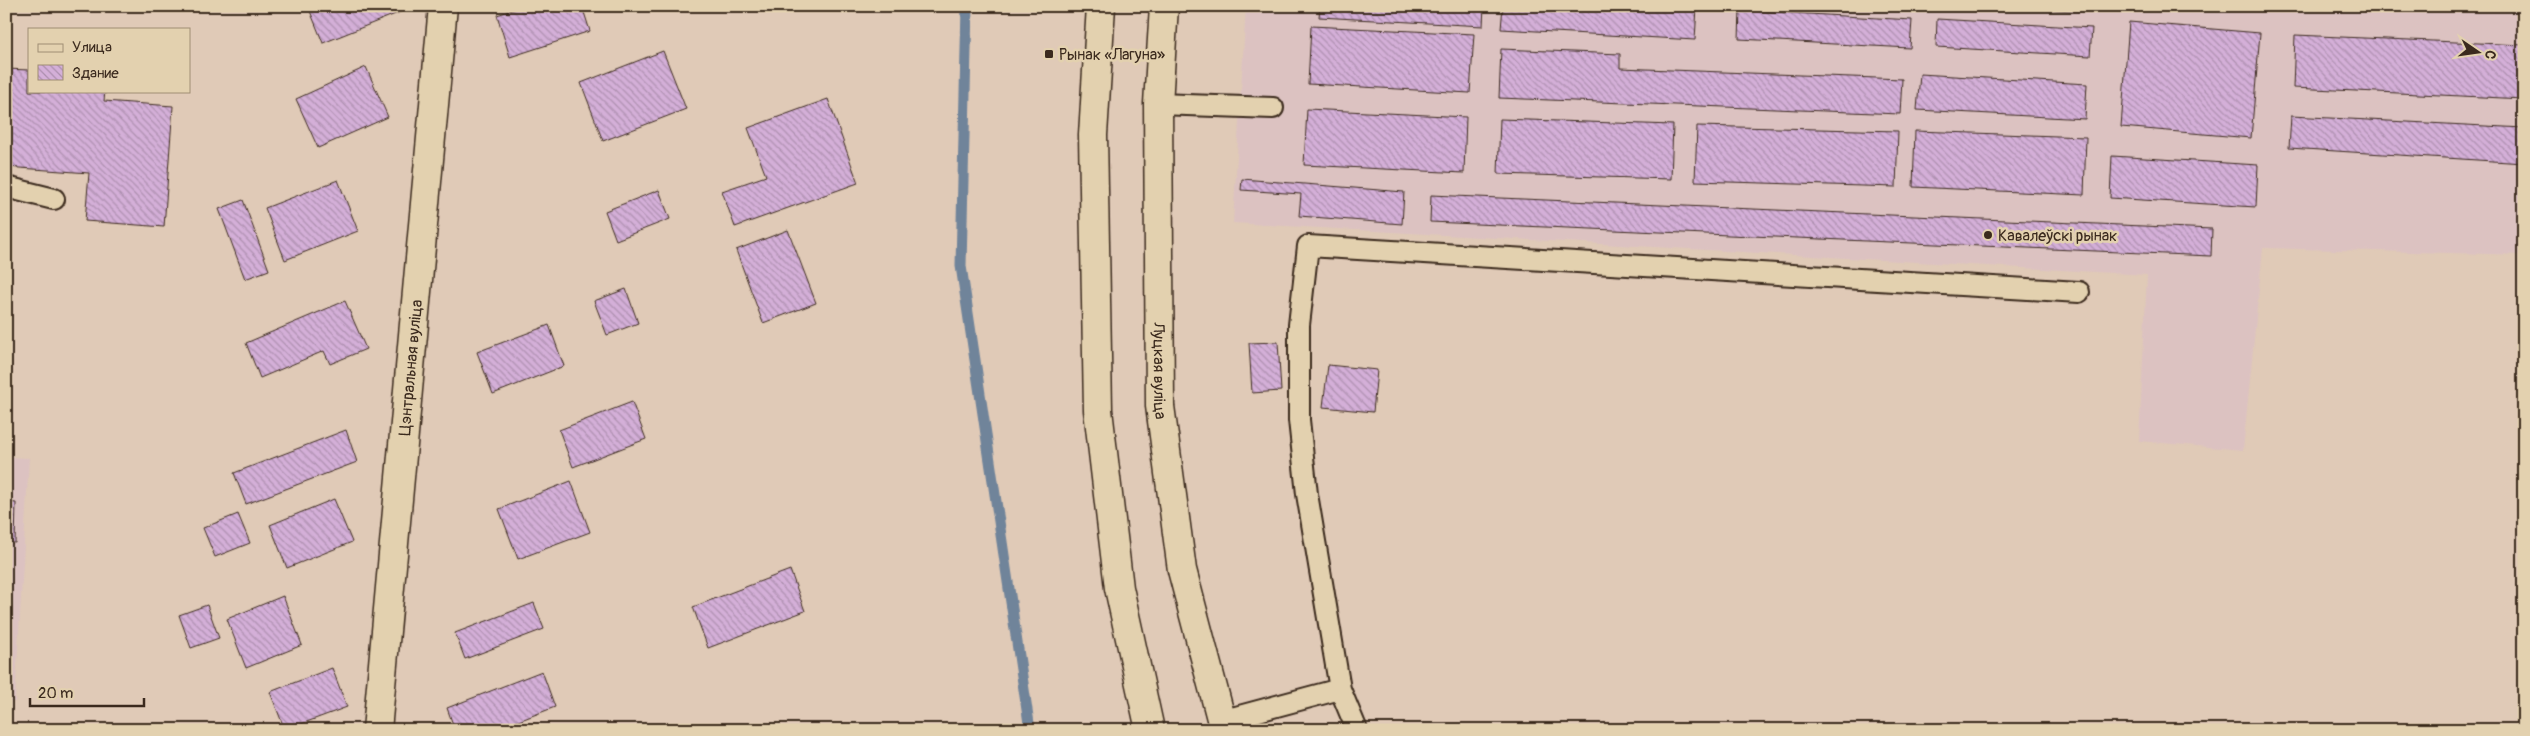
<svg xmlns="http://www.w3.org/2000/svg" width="2530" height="736" viewBox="0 0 2530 736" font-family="Pangolin,sans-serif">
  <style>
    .built { fill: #dcc2c1 }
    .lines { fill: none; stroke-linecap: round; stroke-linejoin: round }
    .stream { stroke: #70849a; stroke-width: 11 }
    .building { fill: url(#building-back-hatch); stroke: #3b2a1e }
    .lane-casing { stroke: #3b2a1e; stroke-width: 24 }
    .street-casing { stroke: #3b2a1e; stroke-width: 31 }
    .secondary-casing { stroke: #3b2a1e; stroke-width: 31 }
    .lane { stroke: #e3d1af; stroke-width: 20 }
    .street { stroke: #e3d1af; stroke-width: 28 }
    .secondary { stroke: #e3d1af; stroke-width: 28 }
    .poi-dot { fill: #3b2a1e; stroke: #e3d1af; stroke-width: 2 }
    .labels { text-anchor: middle; stroke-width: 5; stroke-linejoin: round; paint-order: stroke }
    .poi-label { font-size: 16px; fill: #3b2a1e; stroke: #e3d1af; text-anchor: start }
    .street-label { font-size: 16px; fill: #3b2a1e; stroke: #e3d1af }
  </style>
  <defs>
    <pattern id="building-back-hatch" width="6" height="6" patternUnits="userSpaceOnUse" patternTransform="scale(1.25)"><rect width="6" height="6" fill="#d4afd8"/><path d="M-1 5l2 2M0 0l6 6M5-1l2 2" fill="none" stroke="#ad8faf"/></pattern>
  </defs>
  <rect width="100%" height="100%" fill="#e0cab7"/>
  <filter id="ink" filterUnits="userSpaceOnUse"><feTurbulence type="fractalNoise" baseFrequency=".02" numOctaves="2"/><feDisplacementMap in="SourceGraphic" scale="10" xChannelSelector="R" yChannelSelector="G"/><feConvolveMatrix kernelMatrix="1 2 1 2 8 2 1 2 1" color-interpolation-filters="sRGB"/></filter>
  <g filter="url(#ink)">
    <!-- built -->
    <path class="built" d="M1246 6H2524V255L2263 248 2243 450 2139 441 2147 275 1233 223Z
      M6 457 29 458 15 702 6 701Z"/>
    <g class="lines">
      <!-- stream -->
      <path class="stream" d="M967 6 961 266 1030 730"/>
    </g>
    <!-- building -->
    <path class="building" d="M308 6H401L403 11 323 43Z
      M524 6H582L590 31 510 57 497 15Z
      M1320 6H1484L1483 26 1319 17Z
      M1503 6 1697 7 1695 40 1501 29Z
      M1986 6H2092L2091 12Z
      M1740 10 1912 20 1910 48 1739 39Z
      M1937 19 2092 28 2090 56 1936 47Z
      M2129 22 2260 33 2251 138 2121 127Z
      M1311 26 1474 34 1470 93 1308 84Z
      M2295 35 2524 45V99L2293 88Z
      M1501 49 1620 54V68L1902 79 1900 114 1499 98Z
      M663 51 686 109 603 141 581 83Z
      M366 67 388 117 318 148 296 99Z
      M6 69 29 70V91H105L104 101 173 106 164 227 85 221 89 173 6 167Z
      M1920 74 2087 84 2085 119 1917 110Z
      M828 99 858 183 735 227 722 191 766 176 748 128Z
      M1307 109 1466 117 1464 173 1304 165Z
      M2291 116 2524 128V163L2289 148Z
      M1500 119 1673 125 1671 179 1498 174Z
      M1697 126 1898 131 1896 187 1695 181Z
      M1915 131 2086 137 2084 195 1913 187Z
      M2112 156 2258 165 2256 207 2110 198Z
      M1242 179 1404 192 1402 224 1299 216 1301 194 1241 190Z
      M338 180 358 231 285 260 265 208Z
      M659 190 670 219 616 240 605 211Z
      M1431 195 2212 229 2211 256 1430 222Z
      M243 200 269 270 245 279 219 209Z
      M788 230 816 303 763 323 736 250Z
      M626 289 638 323 607 335 594 301Z
      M345 301 366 349 330 364 324 351 260 378 246 343Z
      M549 325 564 366 493 394 477 352Z
      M1278 342 1281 391 1252 393 1249 343Z
      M1328 365 1377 370 1373 412 1323 407Z
      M632 402 646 439 573 467 559 430Z
      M346 430 357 462 246 504 234 473Z
      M571 481 590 532 518 559 499 509Z
      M334 499 352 542 287 568 270 525Z
      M6 502 16 503 15 543 6 542Z
      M238 514 250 543 215 557 203 528Z
      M790 570 805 611 708 648 693 607Z
      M283 596 302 645 246 668 227 619Z
      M534 603 544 629 465 659 455 633Z
      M207 605 219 638 191 648 179 615Z
      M332 668 347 707 285 730 270 692Z
      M542 671 555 707 495 730H455L447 708Z"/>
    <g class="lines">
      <defs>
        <path id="lane" d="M1158 104 1273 108
          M6 187 54 199
          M1221 721 1340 689
          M1357 730 1340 689 1307 494 1299 420V325L1308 246 2079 292"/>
        <g id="street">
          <path id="s1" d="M377 730 443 6"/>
        </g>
        <g id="secondary">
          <path d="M1101 6 1093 135 1098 410 1119 588 1150 730"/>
          <path id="s2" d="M1164 6 1158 104 1160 406 1182 570 1224 730"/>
        </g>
      </defs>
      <!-- lane casing -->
      <use href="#lane" class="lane-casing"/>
      <!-- street casing -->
      <use href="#street" class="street-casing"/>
      <!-- secondary casing -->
      <use href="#secondary" class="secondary-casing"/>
      <!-- lane -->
      <use href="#lane" class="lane"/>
      <!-- street -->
      <use href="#street" class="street"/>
      <!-- secondary -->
      <use href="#secondary" class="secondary"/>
    </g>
  </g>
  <!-- markers -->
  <g class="poi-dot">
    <rect x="1044" y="49" width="10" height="10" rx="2.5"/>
    <circle cx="1988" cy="235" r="5"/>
  </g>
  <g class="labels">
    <!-- poi labels -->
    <g class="poi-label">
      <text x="1059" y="60">Рынак «Лагуна»</text>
      <text x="1998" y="241">Кавалеўскі рынак</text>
    </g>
    <!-- street labels -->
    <g class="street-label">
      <text dy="6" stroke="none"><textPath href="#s1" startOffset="364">Цэнтральная вуліца</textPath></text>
      <text dy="6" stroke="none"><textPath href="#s2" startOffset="365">Луцкая вуліца</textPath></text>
    </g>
  </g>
  <!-- margin -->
  <rect width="2530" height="736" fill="none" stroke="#e3d1af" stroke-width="25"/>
  <rect x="12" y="12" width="2505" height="711" fill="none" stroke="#3b2a1e" stroke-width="2" filter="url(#ink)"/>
  <!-- legend -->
  <rect x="28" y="28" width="162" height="65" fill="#e3d1af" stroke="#a08e75"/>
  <rect x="38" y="44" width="25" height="8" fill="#e3d1af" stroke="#a08e75"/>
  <text x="72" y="52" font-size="15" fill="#3b2a1e">Улица</text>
  <rect x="38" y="65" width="25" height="15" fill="url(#building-back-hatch)" stroke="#a08e75"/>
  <text x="72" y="78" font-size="15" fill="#3b2a1e">Здание</text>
  <!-- north arrow -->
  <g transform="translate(2478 52) rotate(103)" stroke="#e3d1af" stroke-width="4" paint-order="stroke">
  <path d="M0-4L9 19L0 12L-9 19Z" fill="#3b2a1e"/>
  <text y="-8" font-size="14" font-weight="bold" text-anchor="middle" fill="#3b2a1e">С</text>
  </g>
  <!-- scale -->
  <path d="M30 698v8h114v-8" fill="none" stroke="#3b2a1e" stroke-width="2.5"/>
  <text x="38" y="698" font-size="15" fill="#3b2a1e" stroke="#e3d1af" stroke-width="4" paint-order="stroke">20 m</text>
</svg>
